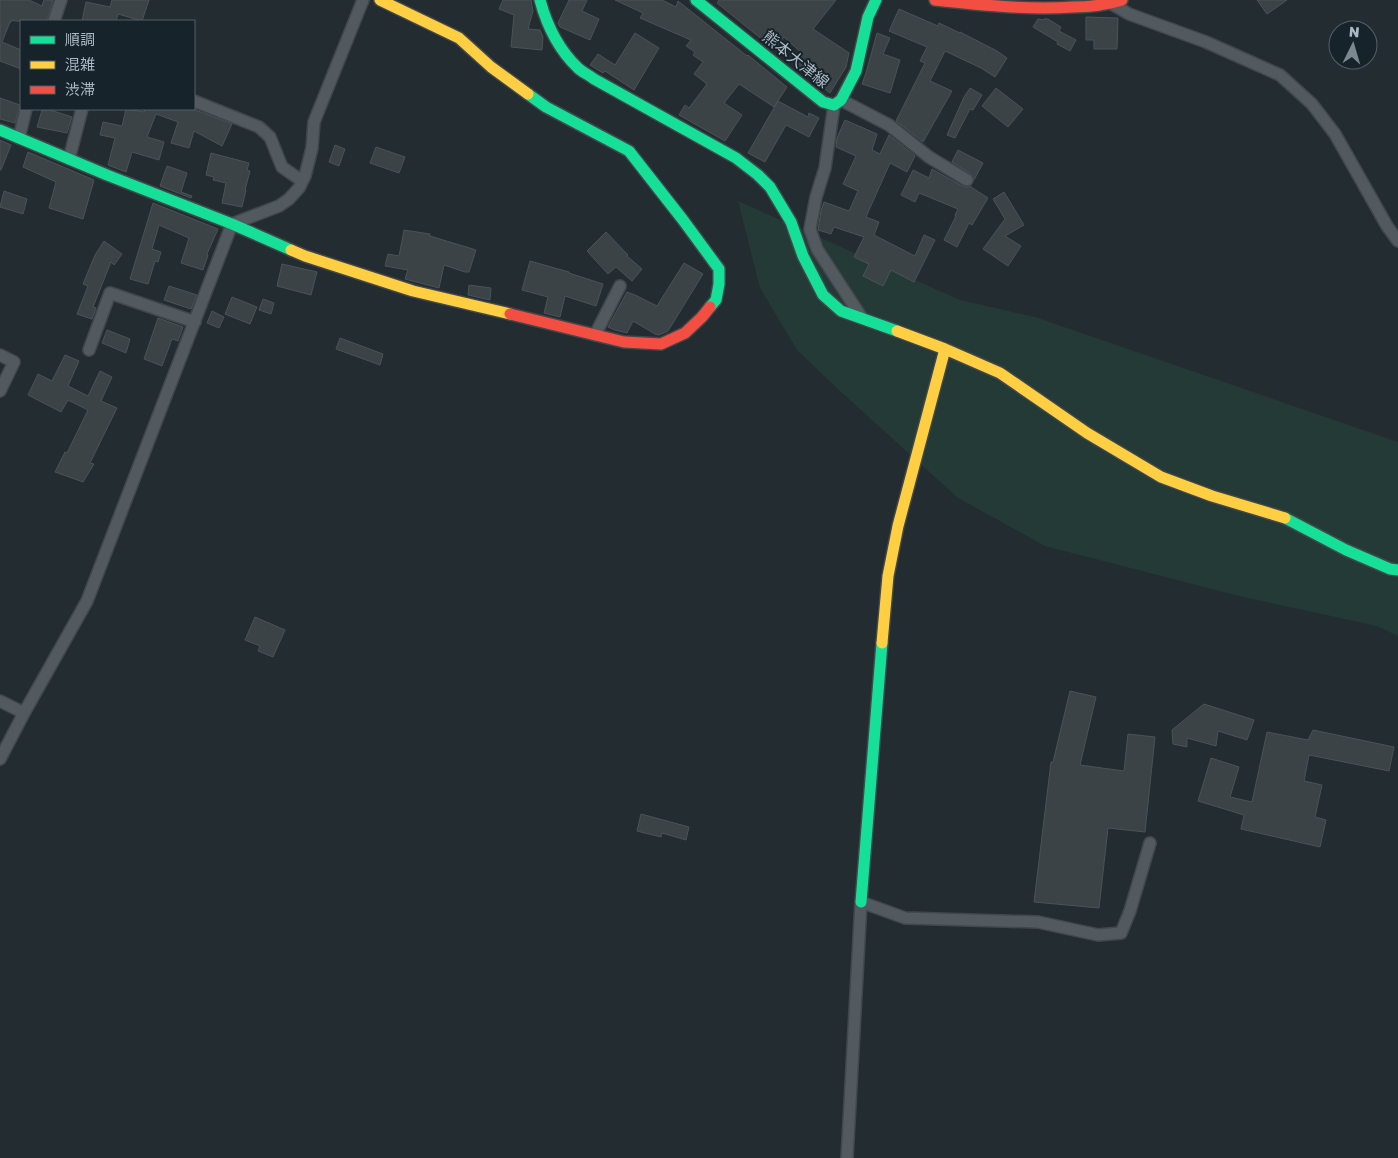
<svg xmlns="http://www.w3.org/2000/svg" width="1398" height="1158" viewBox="0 0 1398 1158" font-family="'Golos Text','Noto Sans JP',sans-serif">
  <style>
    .green { fill: #243a37 }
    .building { fill: #3b4347; stroke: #4a5358 }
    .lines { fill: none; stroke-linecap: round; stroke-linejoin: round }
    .street-casing { stroke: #41474b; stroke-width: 14 }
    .fast-casing { stroke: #41474b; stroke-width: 14 }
    .slow-casing { stroke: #41474b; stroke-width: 14 }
    .jam-casing { stroke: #41474b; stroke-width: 14 }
    .street { stroke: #525a5f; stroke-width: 11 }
    .fast { stroke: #16e098; stroke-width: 11 }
    .slow { stroke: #ffcf43; stroke-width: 11 }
    .jam { stroke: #f24e42; stroke-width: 11 }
    .labels { text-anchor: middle; stroke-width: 4; stroke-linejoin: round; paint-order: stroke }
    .street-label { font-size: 16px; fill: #abb9c4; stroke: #17232a }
  </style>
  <rect width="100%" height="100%" fill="#232c30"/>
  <!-- green -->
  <path class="green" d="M738 201 960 300 1035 317 1398 442V636L1377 626 1243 597 1045 546 958 498 841 392 797 350 760 288Z"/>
  <!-- building -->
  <path class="building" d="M0 0H29L42 6 44 0H53L47 21H15L12 20 11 22H10L2 42 21 50V69L0 61Z
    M112 0H149L142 21 118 14 116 21H82L86 2 110 7Z
    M503 0H531L533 11 528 29 540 30 543 37 542 50 511 47 514 15 499 9Z
    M569 0H587L582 11 599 19 590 40 560 27 558 23Z
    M615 0H662L676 7 678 1 747 56 748 55 787 87 774 107 739 84 724 103 742 115 725 141 679 115 685 105 689 108 707 84 694 74 703 62 693 55 695 52 686 46 691 40 640 18 643 13Z
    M719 0H836L813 29 849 53 846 67 830 93 794 65 803 54 784 37 774 49 717 3Z
    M1257 0H1287L1267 14Z
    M899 9 938 26 939 23 960 33V32L997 51 1007 58 995 77 981 68 945 51 930 81 952 91 923 142 896 121 925 63 920 61 927 47 889 31Z
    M1086 17 1118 18 1117 49H1094V40H1086Z
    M1038 19 1043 20 1044 19H1048L1061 27 1059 31 1076 40 1070 51 1057 44 1058 42 1033 27Z
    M635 33 659 48 634 90 605 71 603 73 590 65 598 54 615 65Z
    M877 33 890 38 883 54 900 60 890 93 862 84 866 73Z
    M970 88 982 95 973 110 970 109 955 138 947 135 964 97Z
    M996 88 1023 109 1008 127 982 106Z
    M0 98 20 105 15 123 0 119Z
    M778 101 808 117 809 113 819 118 809 137 786 125 765 162 748 153Z
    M47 109 72 117 67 133 37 127 42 110 46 111Z
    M126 109 144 112 145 109H193L232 124 222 146 194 131 189 148 171 143 178 122 156 114 147 137 164 142 159 160 132 152 126 172 108 165 115 138 100 135 103 122 122 126Z
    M845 120 877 134 872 150 880 154 889 135 915 156 907 172 890 163 866 217 879 222 874 235 915 256 924 235 935 240 914 282 891 270 883 286 863 276 869 264 854 257 864 237 834 227 831 234 818 230 821 211 824 202 849 211 858 191 843 184 856 156 836 147 837 138Z
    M0 140 11 145 1 170H0Z
    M335 145 345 149 339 166 329 162Z
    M376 147 405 157 399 173 370 163Z
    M958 150 983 163 974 180 971 174 952 162Z
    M28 152 94 180 83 219 49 208 56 182 23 167Z
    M211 153 249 163 247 170 250 171 245 190H246L242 207 222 203 226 183 213 180 214 177 206 175Z
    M167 166 187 173 181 192 192 196 191 198 160 186Z
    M932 169 964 187H967L971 186V187L988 198 972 225 969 223 957 247 944 240 956 216 955 215 958 209 919 193 915 202 901 195 913 170 929 178Z
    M4 191 27 199 23 214 0 207Z
    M1004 192 1024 225 1005 236 1021 246 1008 266 983 249 1005 219 993 199Z
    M153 203 218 229 207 254 208 255 203 270 181 263 189 238 159 225 152 249 161 252 158 262 155 261 148 284 130 279Z
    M404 230 430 234V236L476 250 469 272H465L444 265 439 288 405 279 408 270 385 266 388 254 399 256Z
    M606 232 628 255 627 256 642 269 632 281 616 267 608 274 587 251Z
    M104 241 122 254 114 265 111 262 93 307 96 308 92 319 77 314 88 286 83 284 95 255Z
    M530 261 569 272V273L603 284 596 306 565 296 560 317 544 313 548 297 522 290Z
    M684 263 703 274 668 331 659 335 655 334 633 321 627 333 615 330 608 327 627 292 635 295 657 306Z
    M282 264 317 272 311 295 277 286Z
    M469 285 491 288 490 300 468 295Z
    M169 286 197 295 191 309 164 300Z
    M232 297 257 307 250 324 225 314Z
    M263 299 274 303 271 314 259 310Z
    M212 311 224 317 219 328 207 323Z
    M158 318 183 327 178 341 172 339 162 366 144 359Z
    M107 330 130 339 126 353 102 343Z
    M340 338 383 354 380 365 336 349Z
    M65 355 79 361 68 386 88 396 100 371 112 377 101 401 117 408 90 463 94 464 83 482 55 472 65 452 67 453 88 410 68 400 61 412 28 395 38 374 52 381Z
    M255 617 285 630 273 657 258 651 260 646 245 640Z
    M1070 691 1096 697 1080 765 1124 771 1128 734 1155 737 1145 832 1108 828 1099 908 1034 902 1051 762H1053Z
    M1204 704 1254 720 1247 740 1218 731 1216 746 1187 738V747L1173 744 1172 730Z
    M1313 730 1394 747 1389 771 1309 755 1304 781 1322 785 1315 817 1326 820 1320 847 1241 829 1244 815 1198 801 1211 758 1239 767 1230 797 1252 802 1267 732 1308 740Z
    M641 814 689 827 686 840 662 833 661 837 637 831Z"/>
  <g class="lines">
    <defs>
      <path id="street" d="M1112 4 1129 14 1206 42 1280 75 1312 104 1335 134 1387 226 1398 241
        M54 21 61 0
        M841 100 889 125 929 157 967 180
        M194 101 259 127 270 137 282 167 302 181
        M834 105 825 168 816 197 810 229 817 249 862 318
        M19 138 26 109
        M69 159 82 109
        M595 335 620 286
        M89 350 110 293 195 322
        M0 355 14 362 0 391
        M0 701 24 713
        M0 759 24 713 87 601 232 224 279 206 289 199 299 188 305 176 312 148 314 122 363 0
        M847 1158 861 902 905 918 1038 922 1098 935 1121 933 1130 911 1150 843"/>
      <path id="fast" d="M540 0C547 26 558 49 578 68 582 72 589 75 594 79L736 158 758 175 770 187 791 222 803 256 823 295 841 311 897 331
        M696 0 823 102 834 105 841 100 856 71 868 17 876 0
        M528 94 546 107 629 151 683 220 719 269V284L716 300 710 307
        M0 130 107 175 232 224 291 250
        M1285 518 1346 550 1390 569 1398 570
        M861 902 882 643"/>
      <path id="slow" d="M380 0 459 38 491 67 528 94
        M291 250 305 256 413 291 510 314
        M897 331 945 349 1000 373 1087 433 1161 477 1212 496 1285 518
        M882 643 888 576 898 526 945 349"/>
      <path id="jam" d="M935 0C981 5 1027 10 1073 7 1090 7 1106 5 1122 0
        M510 314 624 342 661 344 685 333 702 317 710 307"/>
    </defs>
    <!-- street casing -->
    <use href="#street" class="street-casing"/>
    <!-- fast casing -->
    <use href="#fast" class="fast-casing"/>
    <!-- slow casing -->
    <use href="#slow" class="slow-casing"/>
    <!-- jam casing -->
    <use href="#jam" class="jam-casing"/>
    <!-- street -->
    <use href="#street" class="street"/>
    <!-- fast -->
    <use href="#fast" class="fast"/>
    <!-- slow -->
    <use href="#slow" class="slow"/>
    <!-- jam -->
    <use href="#jam" class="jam"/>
  </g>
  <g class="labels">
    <!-- street labels -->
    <g class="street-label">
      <text transform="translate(796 59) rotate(39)" y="6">熊本大津線</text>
    </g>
  </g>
  <!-- legend -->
  <rect x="20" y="20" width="175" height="90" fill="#17232a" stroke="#525f68"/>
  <rect x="30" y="36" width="25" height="8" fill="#16e098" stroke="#525f68"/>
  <text x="65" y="45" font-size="15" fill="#abb9c4">順調</text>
  <rect x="30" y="61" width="25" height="8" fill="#ffcf43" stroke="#525f68"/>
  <text x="65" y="70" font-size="15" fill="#abb9c4">混雑</text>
  <rect x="30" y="86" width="25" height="8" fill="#f24e42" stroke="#525f68"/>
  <text x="65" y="95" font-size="15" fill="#abb9c4">渋滞</text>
  <!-- north arrow -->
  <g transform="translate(1353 45) rotate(5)"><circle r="24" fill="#17232a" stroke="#525f68"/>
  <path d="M0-4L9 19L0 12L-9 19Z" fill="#7b8890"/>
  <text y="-8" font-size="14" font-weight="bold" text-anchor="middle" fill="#abb9c4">N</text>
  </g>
</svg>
